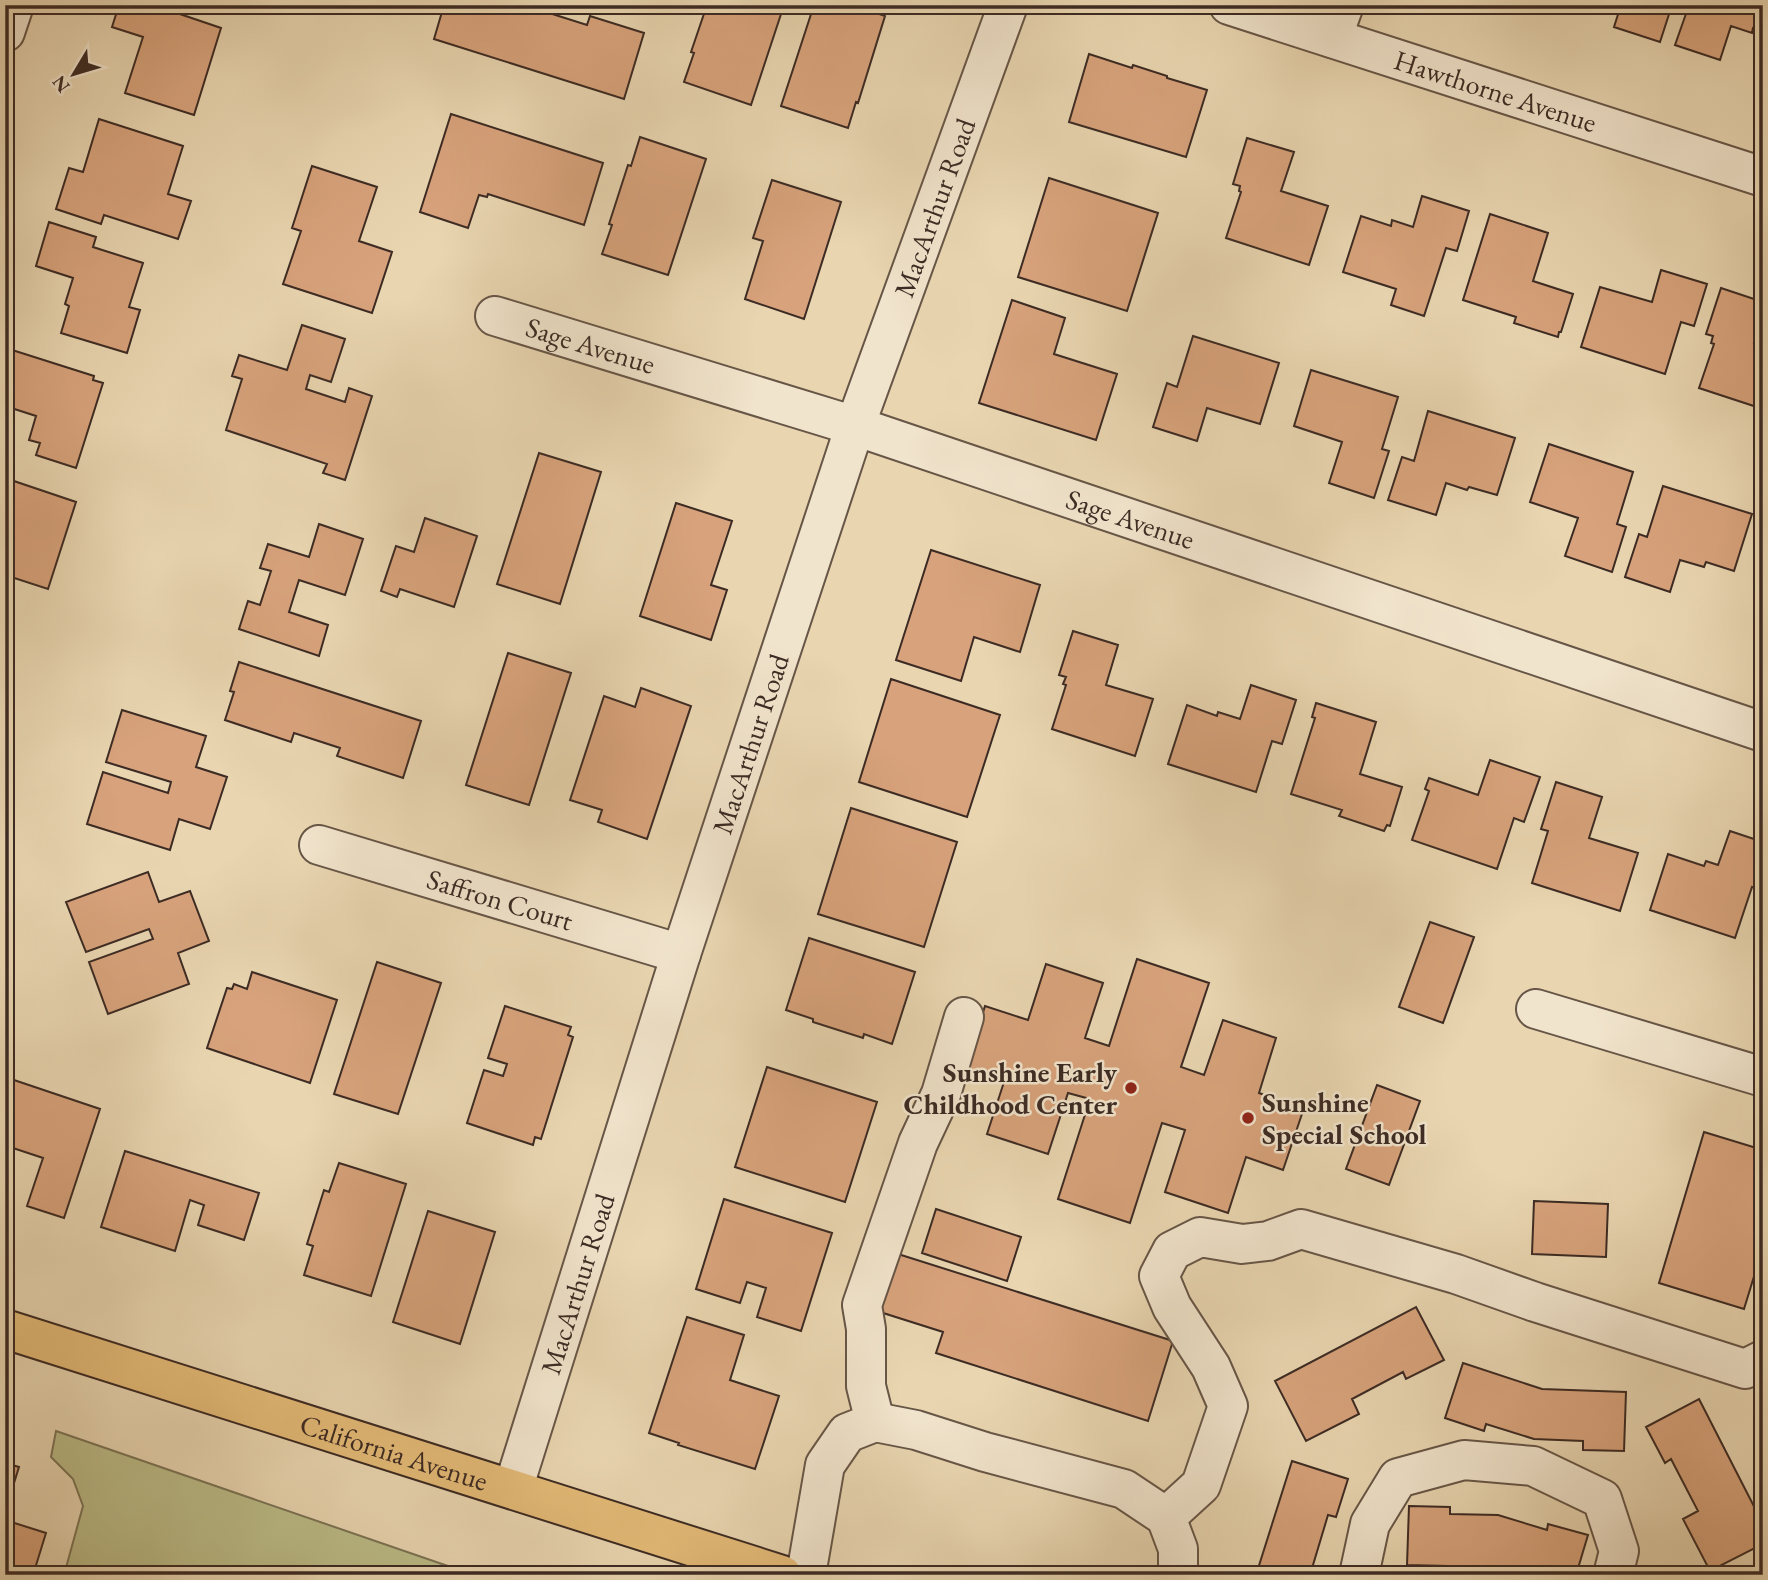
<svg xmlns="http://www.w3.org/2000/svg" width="1768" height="1580" viewBox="0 0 1768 1580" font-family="'EB Garamond',serif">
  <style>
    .green { fill: #bbbc88; stroke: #7c7456; stroke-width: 2 }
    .building { fill: #d8a37c; stroke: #3c2b24; stroke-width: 2 }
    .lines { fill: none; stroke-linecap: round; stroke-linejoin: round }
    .minor-casing { stroke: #675647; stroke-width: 42 }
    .major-casing { stroke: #3c2b24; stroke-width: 42 }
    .minor { stroke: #f1e4cc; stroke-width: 38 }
    .major { stroke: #e4bb78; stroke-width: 38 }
    .poi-dot { fill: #8f2418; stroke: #f1e4cc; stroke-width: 2.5 }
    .labels { text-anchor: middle; stroke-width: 5; stroke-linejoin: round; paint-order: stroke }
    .street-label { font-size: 28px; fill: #3c2b24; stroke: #f1e4cc }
    .poi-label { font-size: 28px; font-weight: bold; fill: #3c2b24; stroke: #f1e4cc; text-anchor: end }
  </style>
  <rect width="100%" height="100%" fill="#e9d6b1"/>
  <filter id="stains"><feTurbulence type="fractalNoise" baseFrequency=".00286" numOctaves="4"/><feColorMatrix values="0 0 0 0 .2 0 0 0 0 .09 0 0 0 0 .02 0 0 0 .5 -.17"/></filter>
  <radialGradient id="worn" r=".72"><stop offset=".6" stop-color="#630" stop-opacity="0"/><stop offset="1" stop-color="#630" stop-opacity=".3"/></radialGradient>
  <!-- green -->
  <path class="green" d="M56 1431 474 1575H64L83 1506 73 1479 51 1457Z"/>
  <!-- building -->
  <path class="building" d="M119 5H176L174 12 221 28 194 115 125 93 143 37 112 27Z
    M444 5H524L587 25 590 16 644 33 624 99 434 39Z
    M707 5H784L751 105 684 82 694 53 691 52Z
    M814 5H854L885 16 858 103 856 102 848 128 781 106Z
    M1621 5H1672L1660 42 1614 27Z
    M1697 5H1763V31L1753 28 1752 33 1731 26 1720 60 1675 45 1688 8 1695 11Z
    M1089 54 1132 68 1133 65 1167 76V78L1207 90 1186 157 1069 122Z
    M451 114 603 163 584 225 488 194 487 197 479 195 468 228 420 212Z
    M99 119 183 146 168 194 191 201 178 239 104 215 101 224 56 209 69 168 83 172Z
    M640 137 706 159 668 275 602 254 612 225 609 224 628 165 631 166Z
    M1247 138 1294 152 1281 191 1328 206 1309 265 1226 238 1241 192 1239 191 1240 186 1233 184Z
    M312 166 377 187 359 241 392 252 372 313 283 284 301 231 292 228Z
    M1049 178 1158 213 1127 311 1018 277Z
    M772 180 841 202 804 319 745 299 763 241 753 238Z
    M1422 196 1469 211 1457 251 1446 248 1424 316 1391 305 1396 289 1343 272 1361 216 1391 226 1392 220 1413 227Z
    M1490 214 1548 233 1533 281 1573 294 1561 332H1559L1558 337 1514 323 1516 317 1463 300Z
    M49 222 96 237 93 247 143 263 129 307 140 310 127 353 61 333 69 306 65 304 73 278 36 266Z
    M1661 270 1707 284 1694 326 1681 322 1665 374 1581 347 1600 287 1652 302Z
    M1721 288 1763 302V316L1754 343 1763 345V409L1699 388 1714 344 1711 343 1713 336 1706 334Z
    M1012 300 1065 318 1054 354 1117 374 1096 440 979 403Z
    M302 325 345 339 331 382 310 375 306 389 345 402 349 388 372 396 345 480 323 473 327 464 226 430 242 379 232 376 239 355 287 370Z
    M1193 336 1279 363 1260 424 1207 408 1197 441 1153 427 1167 383 1177 387Z
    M9 349 94 376 93 380 103 383 76 468 36 455 40 443 29 440 36 416 5 406V361Z
    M1311 370 1398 397 1382 449 1389 451 1374 498 1329 483 1342 442 1294 426Z
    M1428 411 1515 438 1497 495 1469 487 1467 490 1446 483 1436 515 1388 500 1402 457 1414 461Z
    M1549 444 1633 472 1617 524 1626 527 1612 572 1565 556 1578 518 1530 502Z
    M539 453 601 472 560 604 497 584Z
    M5 471 13 474 11 480 76 502 48 589 5 575Z
    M1663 486 1752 514 1734 571 1706 562 1704 567 1680 560 1670 592 1625 577 1639 534 1647 537Z
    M676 503 732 521 711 585 727 590 711 640 640 616Z
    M425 518 477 536 454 607 400 589 397 597 381 591 396 546 414 552Z
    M319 524 363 539 345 595 299 580 289 612 328 625 319 656 239 629 248 601 260 605 271 571 260 568 268 544 309 557Z
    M931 550 1040 585 1020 652 974 637 961 681 896 660Z
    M1073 631 1118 645 1106 685 1153 699 1135 756 1052 729 1066 685 1063 684 1066 677 1059 675Z
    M508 653 571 673 529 805 466 785Z
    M239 662 421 721 403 778 337 756 340 748 294 733 291 742 225 720 234 692 230 691Z
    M891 679 1000 715 967 817 859 782Z
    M1251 685 1296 700 1282 744 1272 741 1256 792 1168 764 1187 705 1217 716 1218 712 1240 719Z
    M641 688 691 706 647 839 598 822 602 810 570 800 604 696 635 707Z
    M1316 703 1376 722 1360 774 1402 787 1390 826 1387 825 1384 831 1339 816 1342 810 1291 794 1315 718 1312 717Z
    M122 710 206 736 196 767 227 777 210 829 179 819 170 850 87 824 103 772 168 793 171 782 106 762Z
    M1490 760 1540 777 1524 822 1514 818 1497 869 1412 840 1429 791 1425 789 1429 778 1478 795Z
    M1556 782 1602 797 1589 838 1638 853 1620 911 1532 883 1548 831 1541 829Z
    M851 808 957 842 924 947 818 914Z
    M1730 831 1763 842V890L1752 887 1735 938 1650 910 1668 854 1704 866 1706 861 1718 865Z
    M148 872 159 902 190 891 209 941 178 953 189 984 108 1014 89 962 153 939 149 929 86 952 66 902Z
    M1430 922 1474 937 1443 1023 1399 1007Z
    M809 938 915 972 892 1044 864 1034 863 1038 813 1022V1019L786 1010Z
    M1137 959 1209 983 1181 1067 1204 1075 1223 1020 1276 1038 1259 1093 1304 1108 1283 1170 1246 1157 1228 1213 1165 1192 1185 1130 1162 1123 1130 1223 1058 1199 1090 1099 1068 1093 1048 1154 987 1134 1004 1082 965 1070 985 1006 1028 1020 1046 964 1103 983 1085 1038 1109 1046Z
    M377 962 441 983 398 1114 334 1094Z
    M252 972 337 1000 310 1083 207 1048 227 988 232 989 234 984 247 989Z
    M505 1006 571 1027 568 1035 573 1037 541 1139 535 1137 533 1145 467 1123 484 1070 503 1076 507 1064 488 1058Z
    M767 1067 877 1102 845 1202 735 1167Z
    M5 1077 100 1109 64 1218 27 1206 43 1158 10 1147 5 1163Z
    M1377 1085 1420 1101 1389 1185 1346 1169Z
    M1704 1132 1763 1150V1247L1744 1309 1659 1283Z
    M125 1151 259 1193 244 1240 198 1225 204 1205 190 1200 175 1251 101 1227Z
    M339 1163 406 1184 371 1296 304 1275 313 1246 307 1244 324 1190 329 1192Z
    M724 1199 832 1233 801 1331 757 1317 766 1288 747 1282 740 1303 696 1289Z
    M1534 1201 1608 1204 1606 1257 1532 1254Z
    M936 1209 1021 1237 1007 1281 922 1253Z
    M428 1211 495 1232 460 1344 393 1322Z
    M898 1254 1173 1341 1148 1421 936 1353 943 1332 880 1312Z
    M1416 1307 1444 1360 1406 1379 1403 1372 1352 1399 1359 1414 1306 1441 1275 1381Z
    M687 1317 744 1335 730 1380 779 1396 755 1469 678 1445 679 1443 649 1433Z
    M1463 1363 1542 1389 1626 1392 1624 1451 1583 1450V1441L1534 1439 1486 1424 1484 1431 1445 1418Z
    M1699 1399 1763 1524V1544L1710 1571 1683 1519 1698 1511 1671 1459 1665 1463 1646 1427Z
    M1292 1461 1348 1479 1336 1517 1328 1515 1310 1575H1256Z
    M5 1463 19 1467 5 1512Z
    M1409 1506 1450 1507V1514L1498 1515 1547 1530 1548 1524 1588 1535 1576 1575H1515L1490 1567 1407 1565Z
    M5 1520 46 1533 33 1575H5Z"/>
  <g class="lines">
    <defs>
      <g id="minor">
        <path id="s1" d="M1229 5 1763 177"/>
        <path d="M5 32 14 5"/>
        <path d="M1332 38 1344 5"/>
        <path id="s2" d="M495 316 855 426 1763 732"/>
        <path id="s3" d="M319 845 681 954"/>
        <path d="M1536 1009 1763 1077"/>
        <path d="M875 1422 866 1386V1329L862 1305 918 1143 941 1094 964 1017"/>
        <path id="s4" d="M513 1489 681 954 855 426 1008 5"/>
        <path d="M1166 1517 1201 1485 1228 1406 1211 1367 1172 1307 1159 1276 1172 1251 1200 1237 1242 1244 1268 1241 1301 1229 1456 1274 1535 1302 1745 1369 1763 1360"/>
        <path d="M806 1575 825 1465 847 1433 875 1422 916 1430 985 1452 1124 1489 1166 1517 1178 1549V1575"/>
        <path d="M1359 1575 1370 1524 1398 1478 1464 1460 1533 1466 1602 1499 1619 1551 1613 1575"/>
      </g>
      <g id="major">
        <path id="s5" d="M5 1329 782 1575"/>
      </g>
    </defs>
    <!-- minor casing -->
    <use href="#minor" class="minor-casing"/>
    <!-- major casing -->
    <use href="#major" class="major-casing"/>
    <!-- minor -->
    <use href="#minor" class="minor"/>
    <!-- major -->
    <use href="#major" class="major"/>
  </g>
  <!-- markers -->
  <g class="poi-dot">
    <circle cx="1131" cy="1088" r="7"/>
    <circle cx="1248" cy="1118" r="7"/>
  </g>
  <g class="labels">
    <!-- street labels -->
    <g class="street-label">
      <text dy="10" stroke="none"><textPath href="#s1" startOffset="280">Hawthorne Avenue</textPath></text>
      <text dy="10" stroke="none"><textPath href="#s4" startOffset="1349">MacArthur Road</textPath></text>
      <text dy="10" stroke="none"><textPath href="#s2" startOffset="100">Sage Avenue</textPath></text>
      <text dy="10" stroke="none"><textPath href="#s2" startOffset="667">Sage Avenue</textPath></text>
      <text dy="10" stroke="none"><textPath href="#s4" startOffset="782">MacArthur Road</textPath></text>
      <text dy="10" stroke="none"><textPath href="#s3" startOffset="189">Saffron Court</textPath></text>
      <text dy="10" stroke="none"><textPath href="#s4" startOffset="215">MacArthur Road</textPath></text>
      <text dy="10" stroke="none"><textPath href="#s5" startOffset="408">California Avenue</textPath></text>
    </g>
    <!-- poi labels -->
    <g class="poi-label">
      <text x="1117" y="1082">Sunshine Early<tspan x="1117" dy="32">Childhood Center</tspan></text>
      <text x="1262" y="1112" text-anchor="start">Sunshine<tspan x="1262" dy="32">Special School</tspan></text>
    </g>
  </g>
  <!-- margin -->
  <rect width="1768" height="1580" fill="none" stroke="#e9d6b1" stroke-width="28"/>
  <rect x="7" y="7" width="1754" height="1566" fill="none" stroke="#3c2b24" stroke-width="3.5"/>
  <rect x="14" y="14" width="1740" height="1552" fill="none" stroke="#3c2b24" stroke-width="2"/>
  <!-- north arrow -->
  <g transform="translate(74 74) rotate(232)" stroke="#f1e4cc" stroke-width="5" paint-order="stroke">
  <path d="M0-5L12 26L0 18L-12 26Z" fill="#3c2b24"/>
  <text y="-10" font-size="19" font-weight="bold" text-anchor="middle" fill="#3c2b24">N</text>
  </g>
  <rect width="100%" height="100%" filter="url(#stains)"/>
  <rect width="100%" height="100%" fill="url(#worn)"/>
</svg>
